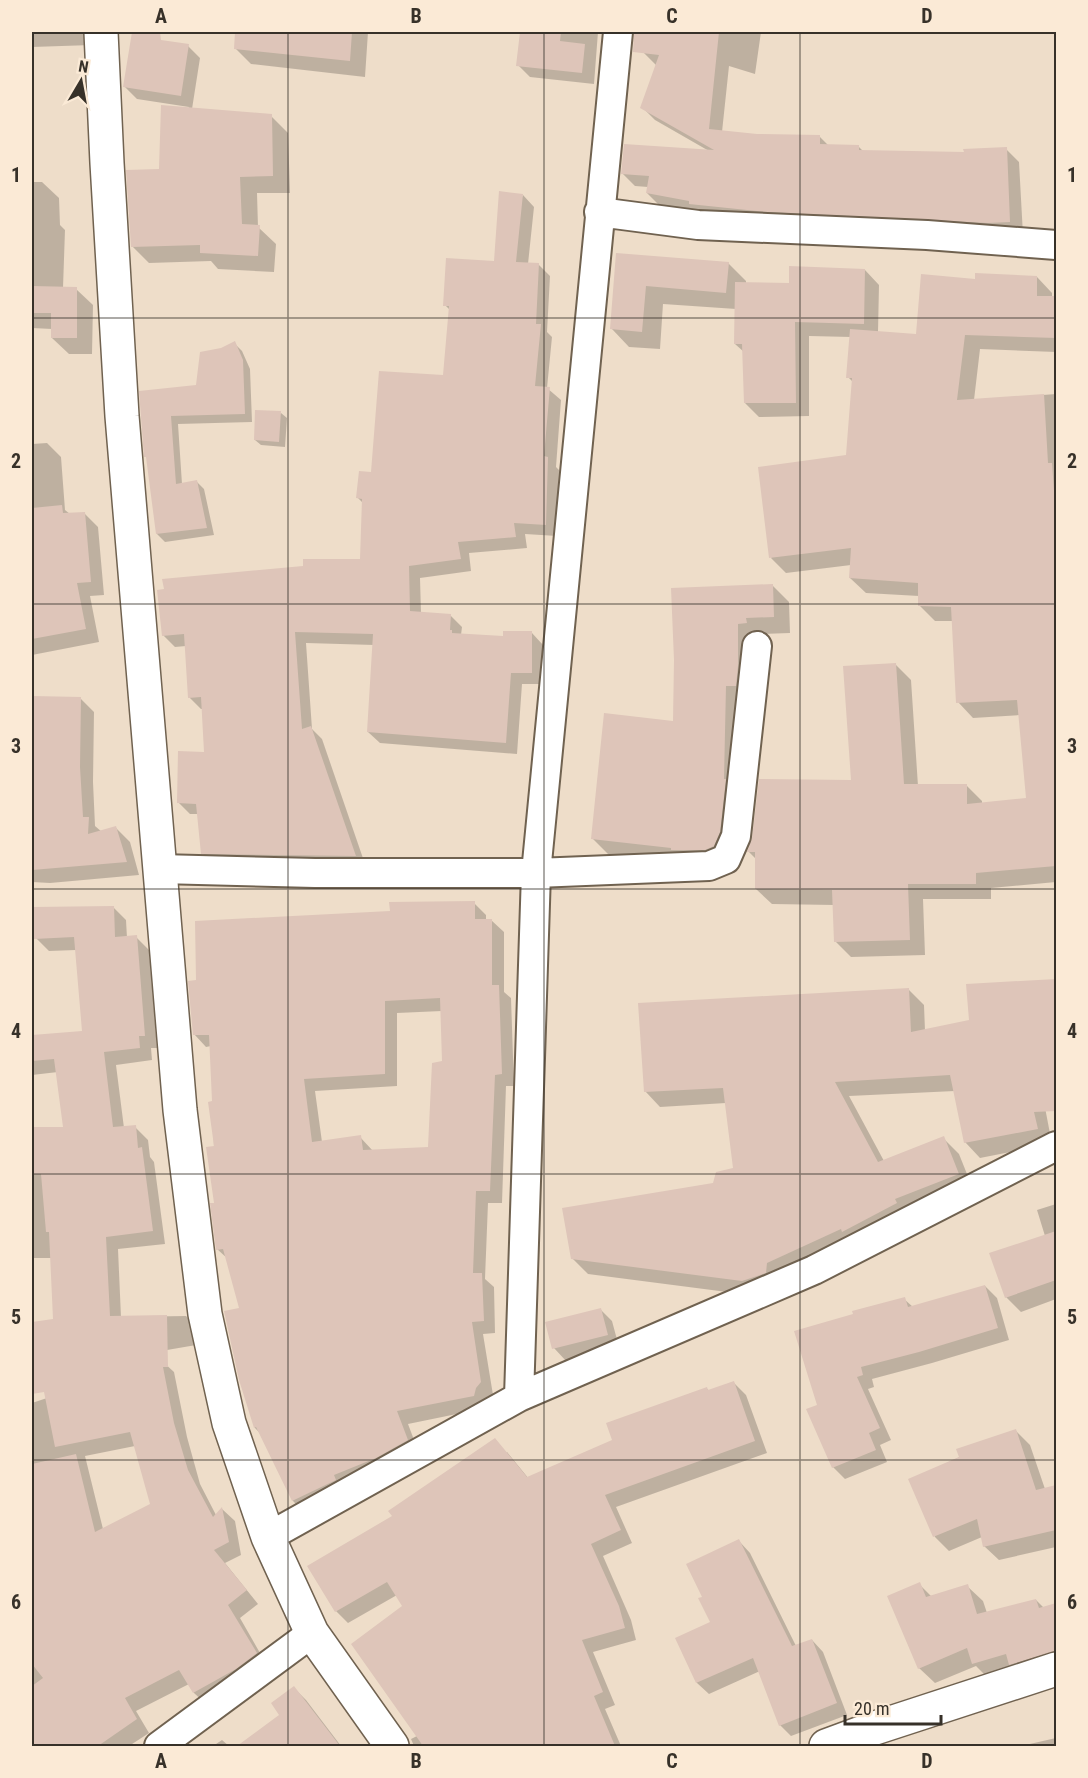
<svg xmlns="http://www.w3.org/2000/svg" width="1088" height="1778" viewBox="0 0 1088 1778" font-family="'Roboto Condensed',sans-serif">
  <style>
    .shadow { fill: #0003; fill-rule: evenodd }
    .building { fill: #dec5b9; fill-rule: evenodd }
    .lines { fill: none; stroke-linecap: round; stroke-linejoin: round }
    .minor-casing { stroke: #706250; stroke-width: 32 }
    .tertiary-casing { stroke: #706250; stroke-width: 36 }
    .minor { stroke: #fff; stroke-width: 28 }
    .tertiary { stroke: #fff; stroke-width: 33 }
    .grid { fill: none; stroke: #373129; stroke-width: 1.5; stroke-opacity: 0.55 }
    .neatline { fill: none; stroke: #373129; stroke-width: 2 }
    .grid-label { font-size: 20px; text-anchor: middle; font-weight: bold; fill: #373129 }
  </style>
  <rect width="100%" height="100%" fill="#eeddc9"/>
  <!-- shadow -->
  <path class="shadow" d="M32 32H91L92 45 32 47Z
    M237 32H368L365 77 251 64 235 48Z
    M522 32H598L594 84 530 77 518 65Z
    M646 32H761L755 74 729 66 722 132 757 136 820 137 829 146H858L864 152 965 154 1006 149 1019 162 1023 235 700 213 660 206 647 193 648 187 635 186 622 173 709 151 655 120 642 107 657 66 643 52Z
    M188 46 200 58 192 109 271 116 288 133 290 193H257L258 227 276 244 274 272 218 269 211 261 149 263 132 246 160 170 189 107 137 99 125 87Z
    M32 182H42L59 198 60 225 65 230 63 288 76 289 93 305 92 354H69L52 338V329L32 328Z
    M523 195 534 207 528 264H538L550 276 547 332 552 337 547 388 561 400 556 467 559 470 557 536 525 534 527 548 469 553 471 571 420 578 421 613 450 615 462 627 461 635 504 637 532 633 543 645V684H522L517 754 380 743 368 732 374 645 306 643 312 729 322 739 366 867 214 865 202 853 199 814H190L178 802 206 754 203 709H201L189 697 186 646 175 647 163 635 305 567 362 560 363 503 358 498 372 473 444 377 450 310 445 305 495 262Z
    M617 255 728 263 746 281V284L791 285 865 270 879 285 878 332 918 335 976 281 1037 277 1052 293V298H1056V352L980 349 974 400 1056 394V882L991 888V899H923L925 955 851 957 835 941 834 905 772 904 756 889V859L749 852 853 782 895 664 911 680 918 786H967L982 801V804L1028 800 1020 715 973 718 958 702 953 621H935L919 605V596L866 593 850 578 851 565 786 573 771 558 847 456 853 382 848 377 851 337 809 336V416L759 417 745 403 744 352 735 344 736 309 663 304 660 349 629 347 612 329Z
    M234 343 242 351 250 369 252 422 178 424 182 484 197 482 204 489 214 535 165 542 157 534 141 393 197 386 221 349Z
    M281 413 287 418 285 447 261 445 255 440Z
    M47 443 61 457 65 510 70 514 84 513 98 527 104 595 90 596 99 642 32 655V444Z
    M773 586 789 602 790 633 762 634 735 848 686 863 608 854 592 838 675 723 676 660Z
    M32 698 81 699 94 712 93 782 95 826 102 832 116 828 130 842 139 875 50 883 32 882Z
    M474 903 486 915V920H491L504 932V992L511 998 514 1086H506L502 1203H488L485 1279 494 1287 495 1333 483 1334 493 1395 488 1400 486 1408 408 1424 419 1453 305 1513 293 1501 261 1434 255 1428 241 1309 228 1259 217 1249 211 1046 206 1047 194 1034 197 981 391 912ZM442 1011 444 1063 430 1148 373 1151 360 1137 322 1142 315 1091 397 1086V1013Z
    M113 907 126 920 127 938 136 937 149 950 157 1048H151L152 1060 116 1065 124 1128 135 1127 148 1140 150 1157 154 1162 165 1244 118 1249 121 1317 186 1316 199 1329 202 1344 33 1373 32 1324 55 1320 52 1258H32V1129L65 1128 58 1072 32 1075V1037L83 1033 76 950 49 951 36 938Z
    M1056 981V1068L1038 1071 1052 1144 980 1158 965 1142 955 1091 849 1096 884 1161 943 1138 959 1154 973 1189 758 1296 588 1274 572 1258 714 1184 734 1170 726 1103 660 1107 645 1091 908 989 924 1005 925 1031 971 1021 967 986Z
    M1056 1204V1299L1021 1312 1006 1297 1045 1236 1037 1210Z
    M985 1286 997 1298 1009 1340 932 1363 872 1379 874 1387 868 1389 891 1440 880 1445 887 1462 845 1479 833 1467 818 1406 904 1299 913 1307Z
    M600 1309 612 1321 619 1347 566 1361 554 1348Z
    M161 1360 174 1372 187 1437 200 1484 216 1515 222 1509 235 1521 241 1555 225 1563 258 1604 240 1618 268 1667 207 1705 194 1693 189 1684 136 1711 149 1733 129 1746H32V1403ZM135 1446 152 1505 103 1529 85 1456Z
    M733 1382 746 1395 767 1453 616 1507 632 1543 603 1556 631 1620 636 1640 593 1652 615 1705 605 1709 621 1746H554L547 1729 518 1746H414L411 1739 417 1736 404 1606 397 1595 348 1623 336 1611 507 1452 529 1479 614 1441 707 1389 710 1391Z
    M1016 1431 1030 1445 1045 1489 1056 1487V1547L999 1560 984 1546 982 1537 949 1551 935 1537 910 1480Z
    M739 1541 750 1553 796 1646 812 1640 823 1652 847 1715 791 1736 780 1725 760 1671 709 1694 697 1683 677 1638 712 1623 704 1597Z
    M919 1584 931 1596 967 1586 983 1601 987 1613 1036 1600 1044 1608 1056 1605V1669L989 1679 976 1666 935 1683 919 1668Z
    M294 1688 306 1700 341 1746H240L282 1716Z
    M1056 1738V1746H1021Z
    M222 1740 229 1746H213Z"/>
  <!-- building -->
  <path class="building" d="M132 32H160L161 40 189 44 181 96 123 87Z
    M235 32H352L350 61 234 49Z
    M520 32H561L560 41 585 44 582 73 516 66Z
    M634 32H719L709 129 757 134 820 135V144L859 145V150L964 152 963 149 1007 147 1010 222 988 223 767 212 689 204V201L646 193 649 176 621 174 624 144 714 150 640 108 659 55 633 52Z
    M161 105 272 114 273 176 240 177 242 224 260 225 258 256 200 253V245L131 247 126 170 159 169Z
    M499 191 523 194 516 262 539 263 536 324H541L535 386 550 387 544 456 548 457 546 525 514 523 516 537 458 542 461 559 409 566 410 611 451 614 450 630H452V633L503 636V631H532V673H511L506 743 367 732 373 634 295 632 302 729 311 726 356 856 201 854 196 804 177 803 178 751 204 752 201 697 188 698 184 634 162 636 157 590 164 589 162 579 303 566V559H360L362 499 356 498 359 471 371 472 379 371 443 375 449 306H443L446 258 494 261Z
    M616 253 729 262 726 293 646 286 642 332 610 329Z
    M789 266 865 269 864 324 795 322 796 403H744L742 344H734L735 282 789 283Z
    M975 273 1037 276V296H1056V338L965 335 957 400 1044 394 1048 463H1052L1056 518V866L976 873V884H908L910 940 834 942 832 890 755 889V852H747L752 838 759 779 851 780 843 666 896 663 904 784H967V804L1026 798 1017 700 956 703 951 607 918 606V583L849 578 851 548 769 558 758 467 846 455 852 378H846L850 329 916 334 921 274 975 279Z
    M32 286 77 287V338H51V313H32Z
    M235 341 243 360 245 414 171 416 176 484 197 480 207 528 156 534 146 457H144L139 391 196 385 200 352 221 348Z
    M255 410 281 411 279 442 254 440Z
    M62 505 63 513 85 512 91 582 77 583 86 629 32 639V508Z
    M773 584 774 617 746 618 747 623 738 624V666L736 686H726L724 779H726L720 832 714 846 705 850H671V848L591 839 604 713 673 721 674 660 671 588Z
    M32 696 81 697 80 767 83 817H89L88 834 116 826 127 862 32 870Z
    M475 901V919H492V985H499L502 1074 495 1075 490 1191H476L473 1273H482L484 1321 472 1322 481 1382 476 1388 474 1396 397 1411 408 1440 376 1458 334 1475 336 1480 292 1501 256 1427 254 1428 239 1380 224 1311 239 1308 223 1249 216 1250 210 1203H214L206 1147 214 1146 208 1102 212 1101 209 1035H193L188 981 196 980 195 921 390 911 389 902ZM440 998 442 1061 432 1063 428 1147 363 1150 361 1135 312 1142 304 1079 385 1074V1001Z
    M114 906 115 937 137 935 145 1036H139L140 1048 104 1052 113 1127 136 1125 138 1148 142 1147 153 1231 106 1237 110 1316 167 1315 168 1367H163L174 1423 188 1470 213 1517 222 1507 229 1542 214 1550 247 1590 228 1605 257 1653 236 1669 193 1693 179 1670 125 1698 137 1719 98 1746H32V1686L43 1678 32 1664V1464L76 1454 95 1532 150 1504 130 1432 55 1447 44 1392 32 1394V1322L53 1319 49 1232H46L41 1174H32V1127H63L54 1059 32 1061V1035L82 1031 74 937 34 939 33 907Z
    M1056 979V1111L1034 1112 1038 1129 964 1143 950 1075 835 1082 878 1162 944 1136 959 1174 895 1199 897 1203 842 1232 841 1229 767 1263 766 1273 742 1281 571 1259 562 1208 713 1183 716 1172 733 1168 723 1088 644 1092 638 1003 909 988 911 1032 969 1020 966 984Z
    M1056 1231V1280L1005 1298 989 1253Z
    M985 1285 998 1328 919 1352 861 1367 863 1375 857 1377 880 1428 869 1433 876 1450 832 1468 806 1409 817 1405 794 1331 853 1314 852 1311 905 1297 908 1307Z
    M601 1308 608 1335 552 1349 545 1322Z
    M734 1381 755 1441 605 1495 621 1530 591 1544 619 1606 625 1628 582 1640 603 1692 594 1696 615 1746H423L351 1644 402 1606 387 1582 335 1612 307 1566 392 1516 388 1511 495 1438 527 1477 612 1440 606 1423 707 1387 708 1390Z
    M1016 1429 1036 1490 1056 1485V1530L983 1547 977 1519 933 1537 908 1479 959 1457 956 1449Z
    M739 1539 792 1646 812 1639 837 1703 779 1726 753 1658 696 1683 675 1638 710 1622 698 1598 702 1597 686 1564Z
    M920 1582 926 1597 968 1584 977 1614 1036 1599 1039 1608 1056 1603V1651L1009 1665 1006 1654 972 1664 967 1648 918 1669 887 1596Z
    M294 1686 340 1746H237L279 1715 271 1703Z"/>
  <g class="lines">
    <defs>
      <path id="minor" d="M599 212 698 225 927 235 1056 245
        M160 869 315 873H536L709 866 726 859 736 836 757 646
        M519 1397 536 873 618 32
        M268 1537 519 1397 814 1270 1056 1146
        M159 1746 312 1633"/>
      <path id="tertiary" d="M101 32 107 163 122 416 180 1110 205 1314 229 1423 268 1537 312 1633 392 1746
        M826 1746 872 1729 1056 1669"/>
    </defs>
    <!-- minor casing -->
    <use href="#minor" class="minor-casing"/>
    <!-- tertiary casing -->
    <use href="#tertiary" class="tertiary-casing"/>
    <!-- minor -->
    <use href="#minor" class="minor"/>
    <!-- tertiary -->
    <use href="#tertiary" class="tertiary"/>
  </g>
  <!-- grid -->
  <path class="grid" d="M288 32V1746M544 32V1746M800 32V1746M32 318H1056M32 604H1056M32 889H1056M32 1174H1056M32 1460H1056"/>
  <!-- border -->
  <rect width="1088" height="1778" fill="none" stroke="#fbead6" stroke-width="66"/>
  <!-- north arrow -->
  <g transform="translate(81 81) rotate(10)" stroke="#fbead6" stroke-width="4.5" paint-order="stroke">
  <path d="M0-4.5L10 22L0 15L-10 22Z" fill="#373129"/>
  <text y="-9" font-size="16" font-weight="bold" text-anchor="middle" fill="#373129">N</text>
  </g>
  <!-- scale -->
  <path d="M845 1715v9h96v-9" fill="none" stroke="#373129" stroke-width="3"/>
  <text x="854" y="1715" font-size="18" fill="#373129" stroke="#fbead6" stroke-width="4.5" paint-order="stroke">20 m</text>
  <rect x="33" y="33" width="1022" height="1712" class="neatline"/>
  <g class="grid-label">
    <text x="161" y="23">A</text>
    <text x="416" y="23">B</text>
    <text x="672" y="23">C</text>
    <text x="927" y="23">D</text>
    <text x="16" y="182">1</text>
    <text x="1072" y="182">1</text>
    <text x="16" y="468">2</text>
    <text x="1072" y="468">2</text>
    <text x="16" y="753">3</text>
    <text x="1072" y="753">3</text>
    <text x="16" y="1038">4</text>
    <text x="1072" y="1038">4</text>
    <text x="16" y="1324">5</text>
    <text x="1072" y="1324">5</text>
    <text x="16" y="1609">6</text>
    <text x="1072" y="1609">6</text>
    <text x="161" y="1768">A</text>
    <text x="416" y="1768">B</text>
    <text x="672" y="1768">C</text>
    <text x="927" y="1768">D</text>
  </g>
</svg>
